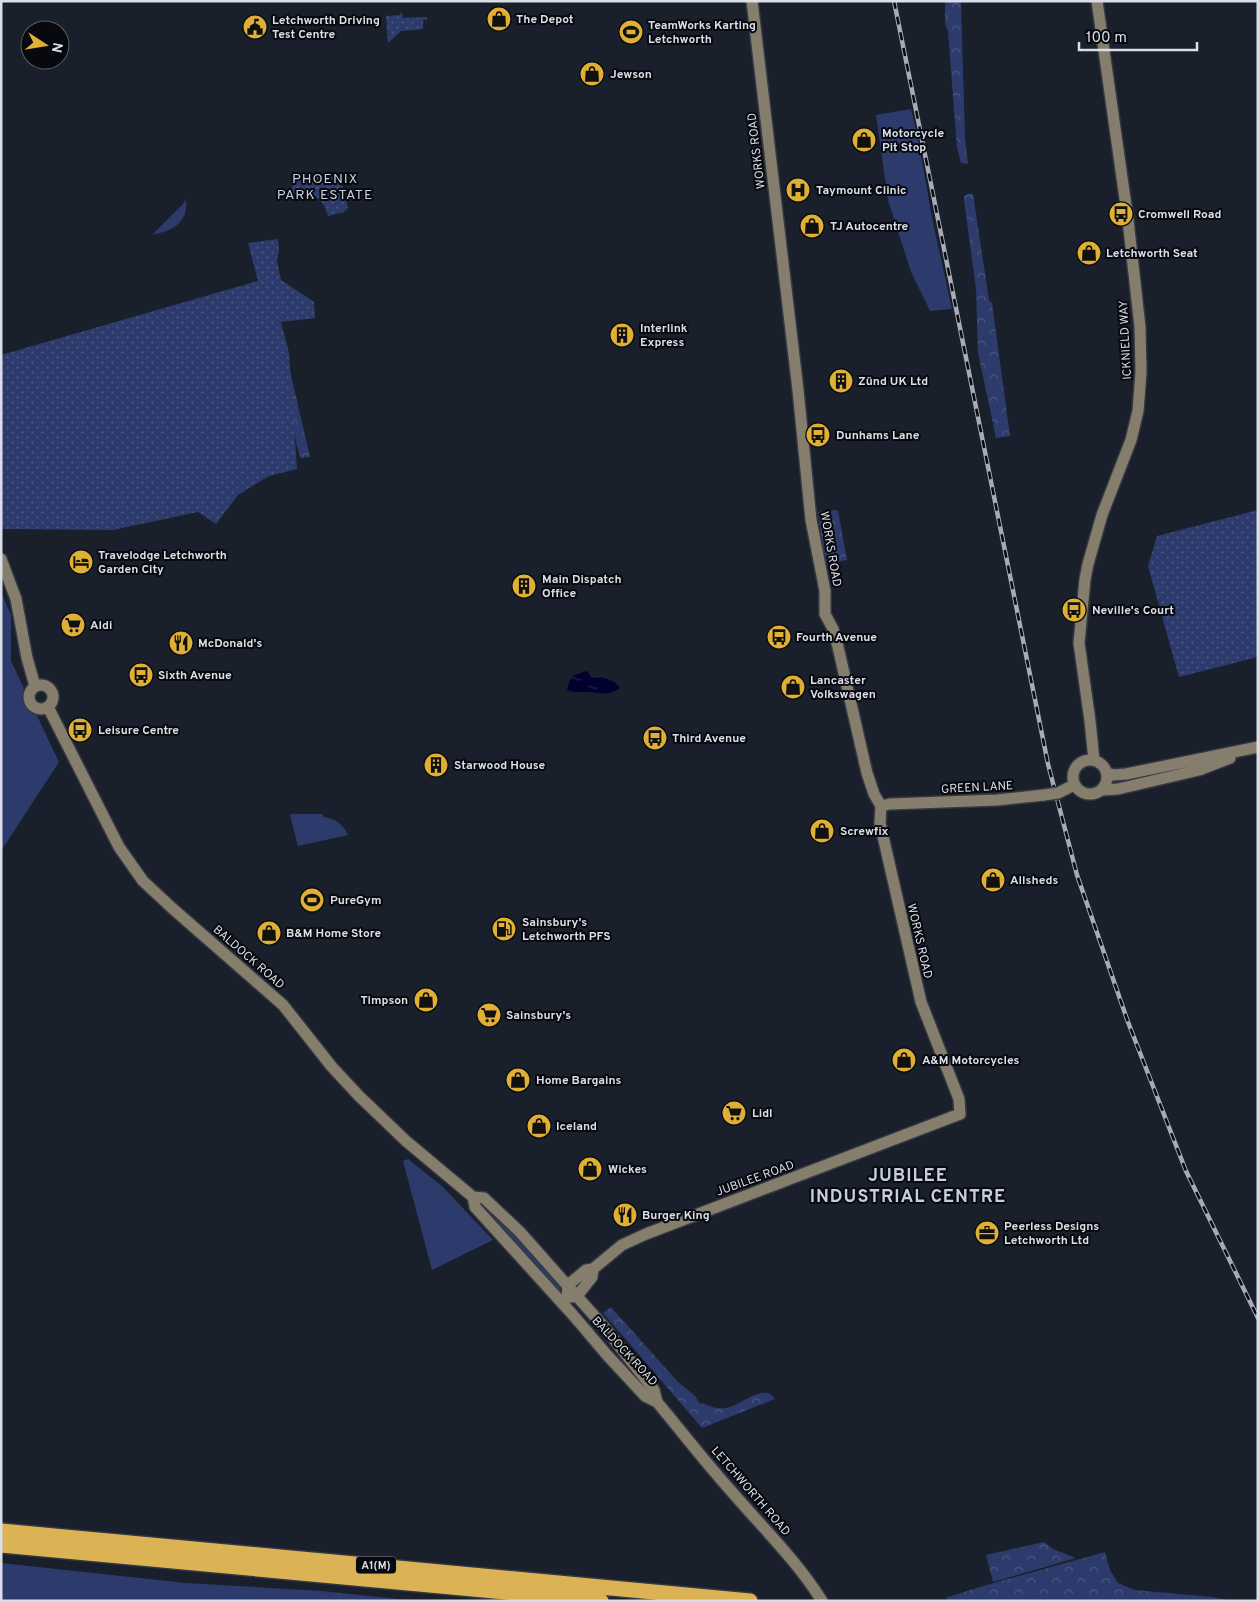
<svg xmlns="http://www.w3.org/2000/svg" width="1259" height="1602" viewBox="0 0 1259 1602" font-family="Overpass,sans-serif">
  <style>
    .grass { fill: #2c3b6b }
    .forest { fill: url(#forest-crowns) }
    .park { fill: url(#park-dots) }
    .water { fill: url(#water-ripples) }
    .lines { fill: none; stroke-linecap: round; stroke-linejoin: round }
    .secondary-casing { stroke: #353842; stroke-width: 14 }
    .highway-casing { stroke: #353842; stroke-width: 18 }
    .secondary { stroke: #867e6c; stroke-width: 11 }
    .highway { stroke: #dcb354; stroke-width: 15 }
    .rail-casing { stroke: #a7abb5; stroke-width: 4.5 }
    .rail { stroke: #07090f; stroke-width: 2.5; stroke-dasharray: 8; stroke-linecap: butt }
    .secondary-bridge-casing { stroke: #353842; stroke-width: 14; stroke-linecap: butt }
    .secondary-bridge { stroke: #867e6c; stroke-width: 11 }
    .labels { text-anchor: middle; stroke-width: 4; stroke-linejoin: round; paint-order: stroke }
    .shield { fill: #07090f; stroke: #9b9ea6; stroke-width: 1 }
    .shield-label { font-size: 11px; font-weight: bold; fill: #dadee7 }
    .poi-label { font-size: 12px; font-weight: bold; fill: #dadee7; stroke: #07090f; text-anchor: start }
    .street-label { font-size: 12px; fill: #dadee7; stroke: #07090f }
    .neighbourhood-label { font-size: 14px; letter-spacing: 1px; fill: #c6cddf; stroke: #07090f }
    .district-label { font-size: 18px; font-weight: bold; letter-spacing: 1px; fill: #c6cddf; stroke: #07090f }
  </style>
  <defs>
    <pattern id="forest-crowns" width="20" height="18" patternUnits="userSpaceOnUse" patternTransform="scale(1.25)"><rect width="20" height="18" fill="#2c3b6b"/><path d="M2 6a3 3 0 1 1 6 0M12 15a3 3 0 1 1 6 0" fill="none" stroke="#4a5780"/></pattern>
    <pattern id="park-dots" width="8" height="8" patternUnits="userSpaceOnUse" patternTransform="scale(1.25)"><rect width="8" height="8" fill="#2c3b6b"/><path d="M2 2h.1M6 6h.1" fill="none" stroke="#4a5780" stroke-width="1.8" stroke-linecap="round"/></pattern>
    <pattern id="water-ripples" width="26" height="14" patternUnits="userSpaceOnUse" patternTransform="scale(1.25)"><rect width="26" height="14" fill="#02002c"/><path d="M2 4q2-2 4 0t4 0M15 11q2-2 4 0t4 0" fill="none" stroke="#26254b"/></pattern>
  </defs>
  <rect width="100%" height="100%" fill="#1a1f2c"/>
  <!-- grass -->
  <path class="grass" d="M911 109 918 138 932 218 952 309 930 311 911 272 888 200 876 115Z
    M186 199C189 221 173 232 153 234L183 204Z
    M1 592 11 615V661L59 762 1 851Z
    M292 814H323V817C335 818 343 824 348 835L298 846 290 815Z
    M408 1159 443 1187 493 1240 432 1270 403 1161Z
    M480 1203 509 1228 562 1287 560 1290H556L479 1205Z
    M1 1563 186 1583 322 1591 337 1601H1Z"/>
  <!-- forest -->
  <path class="forest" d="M945 1H961L965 138 968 164 961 163 957 148 948 31 945 24Z
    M968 194H973L989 300 992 303 1010 436 996 438 978 353 976 289 964 200V196Z
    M267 272 310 457 300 458 286 397Z
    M836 510 838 511 847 560 827 564 822 541 818 512Z
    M611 1307 678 1382 695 1396 700 1404 703 1403C710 1407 717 1409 725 1408 740 1407 764 1381 775 1399L702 1428 603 1313Z
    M1044 1542 1053 1549 1076 1558 993 1582 986 1555Z
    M1105 1552 1110 1570 1118 1583 1135 1590 1212 1597 1234 1601H951L945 1598 983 1586Z
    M322 1591 417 1601H337Z"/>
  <!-- park -->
  <path class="park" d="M400 13H402L403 18 427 17V20H423V29L401 31 388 43 386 16 400 15Z
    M336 175 341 179 348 208 344 212 328 216C325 202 315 191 299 193 294 194 292 195 287 195L296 181 307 178Z
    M278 239 279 250 277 261 281 280 314 302 315 318 281 322 289 353 297 469 269 476 238 495 216 524 198 512 113 530 1 529V355L258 281 248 243Z
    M1258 510V657L1179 677 1148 566 1157 536Z"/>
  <!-- water -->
  <path class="water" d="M587 671 592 678C605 677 612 677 620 688 605 698 599 691 583 692 575 692 575 693 567 690 570 675 574 675 587 671Z"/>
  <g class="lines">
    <defs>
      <path id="secondary" d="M1 559 16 599 27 658 35 686
        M29 697a12 12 0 1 1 24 0a12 12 0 1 1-24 0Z
        M48 707 119 847 143 881 172 908 283 1005 332 1067 359 1096 406 1141 473 1197 484 1198 520 1232 605 1328 654 1390 657 1402
        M1073 777a17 17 0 1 1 34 0a17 17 0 1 1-34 0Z
        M1094 760 1090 721 1079 643 1085 579 1088 564 1102 515 1131 440 1138 411 1141 372 1140 327 1128 220 1097 1
        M1107 773 1113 775 1126 774 1258 747
        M1102 790 1118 789 1199 770 1230 758
        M881 806 890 804 997 800 1044 795
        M473 1197 475 1207 573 1315 607 1355 645 1396 657 1402C682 1432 706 1463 732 1492 763 1528 797 1561 822 1601
        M571 1297 577 1296 592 1277 593 1269
        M567 1298 568 1285 586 1270 593 1269 622 1245 646 1234 960 1114 959 1099 921 1002 880 823 881 806 874 794 867 773 838 647 833 629 825 614V591L811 520 798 390 752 1"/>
      <path id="highway" d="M1 1531 750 1601
        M1 1545 601 1601"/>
    </defs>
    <!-- secondary casing -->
    <use href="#secondary" class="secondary-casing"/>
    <!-- highway casing -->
    <use href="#highway" class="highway-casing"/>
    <!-- secondary -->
    <use href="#secondary" class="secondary"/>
    <!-- highway -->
    <use href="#highway" class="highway"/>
    <defs>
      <path id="rail" d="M894 1 1048 764 1077 875 1128 1022 1186 1171 1258 1318"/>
    </defs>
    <!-- rail casing -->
    <use href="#rail" class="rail-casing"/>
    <!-- rail -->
    <use href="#rail" class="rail"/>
    <defs>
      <path id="secondary-bridge" d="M1044 795 1058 793 1070 787"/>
    </defs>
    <!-- secondary-bridge casing -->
    <use href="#secondary-bridge" class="secondary-bridge-casing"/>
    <!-- secondary-bridge -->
    <use href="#secondary-bridge" class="secondary-bridge"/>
  </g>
  <!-- icons -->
  <defs>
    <symbol id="shop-disc" viewBox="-11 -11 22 22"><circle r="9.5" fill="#e0b034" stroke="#07090f"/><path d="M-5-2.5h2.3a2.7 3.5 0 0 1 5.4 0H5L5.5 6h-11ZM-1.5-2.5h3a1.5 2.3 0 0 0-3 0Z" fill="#111"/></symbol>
    <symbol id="civic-disc" viewBox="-11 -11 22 22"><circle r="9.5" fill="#e0b034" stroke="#07090f"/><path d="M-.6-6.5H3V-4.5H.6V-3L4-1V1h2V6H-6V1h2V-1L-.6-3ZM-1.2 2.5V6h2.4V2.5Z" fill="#111"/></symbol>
    <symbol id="stadium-disc" viewBox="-11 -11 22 22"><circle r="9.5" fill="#e0b034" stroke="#07090f"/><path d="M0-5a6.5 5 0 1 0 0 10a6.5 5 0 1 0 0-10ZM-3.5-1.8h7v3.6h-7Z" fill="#111"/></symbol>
    <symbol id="hospital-disc" viewBox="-11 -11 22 22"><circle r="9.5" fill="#e0b034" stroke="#07090f"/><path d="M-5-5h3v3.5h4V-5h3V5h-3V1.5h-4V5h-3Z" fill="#111"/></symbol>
    <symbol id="bus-disc" viewBox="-11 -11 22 22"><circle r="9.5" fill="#e0b034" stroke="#07090f"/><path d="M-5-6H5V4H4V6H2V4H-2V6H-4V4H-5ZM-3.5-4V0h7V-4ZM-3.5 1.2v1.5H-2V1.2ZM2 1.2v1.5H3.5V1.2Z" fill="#111"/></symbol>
    <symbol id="building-disc" viewBox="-11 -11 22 22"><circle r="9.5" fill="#e0b034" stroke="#07090f"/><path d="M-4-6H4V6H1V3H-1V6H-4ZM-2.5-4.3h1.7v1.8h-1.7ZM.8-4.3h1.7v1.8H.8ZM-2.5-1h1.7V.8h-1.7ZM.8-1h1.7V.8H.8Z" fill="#111"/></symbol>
    <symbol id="hotel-disc" viewBox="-11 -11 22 22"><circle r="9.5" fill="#e0b034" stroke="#07090f"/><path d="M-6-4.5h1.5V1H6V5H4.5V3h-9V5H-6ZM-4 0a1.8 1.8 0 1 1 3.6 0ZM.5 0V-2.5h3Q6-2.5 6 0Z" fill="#111"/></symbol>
    <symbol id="supermarket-disc" viewBox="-11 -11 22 22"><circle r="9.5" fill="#e0b034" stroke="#07090f"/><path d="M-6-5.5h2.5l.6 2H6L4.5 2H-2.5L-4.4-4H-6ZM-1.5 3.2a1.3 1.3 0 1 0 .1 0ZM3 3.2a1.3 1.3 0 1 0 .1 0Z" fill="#111"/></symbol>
    <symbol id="restaurant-disc" viewBox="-11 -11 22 22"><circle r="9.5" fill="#e0b034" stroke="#07090f"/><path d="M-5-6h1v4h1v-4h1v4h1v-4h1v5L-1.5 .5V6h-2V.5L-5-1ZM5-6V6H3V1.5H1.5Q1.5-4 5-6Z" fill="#111"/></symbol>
    <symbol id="fuel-disc" viewBox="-11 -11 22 22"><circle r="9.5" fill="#e0b034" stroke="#07090f"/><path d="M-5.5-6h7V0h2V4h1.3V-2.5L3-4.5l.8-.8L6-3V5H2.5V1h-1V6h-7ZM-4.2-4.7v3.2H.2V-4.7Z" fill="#111"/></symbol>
    <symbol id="office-disc" viewBox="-11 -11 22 22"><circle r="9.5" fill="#e0b034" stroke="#07090f"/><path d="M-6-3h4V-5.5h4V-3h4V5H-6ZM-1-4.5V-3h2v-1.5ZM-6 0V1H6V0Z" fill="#111"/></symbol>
  </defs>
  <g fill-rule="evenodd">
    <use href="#shop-disc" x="485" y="5" width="28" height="28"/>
    <use href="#civic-disc" x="241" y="13" width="28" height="28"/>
    <use href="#stadium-disc" x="617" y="18" width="28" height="28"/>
    <use href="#shop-disc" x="578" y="60" width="28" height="28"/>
    <use href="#shop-disc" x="850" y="126" width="28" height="28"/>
    <use href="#hospital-disc" x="784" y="176" width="28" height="28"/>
    <use href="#bus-disc" x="1107" y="200" width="28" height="28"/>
    <use href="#shop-disc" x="798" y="212" width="28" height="28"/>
    <use href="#shop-disc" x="1075" y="239" width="28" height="28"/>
    <use href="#building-disc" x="608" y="321" width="28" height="28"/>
    <use href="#building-disc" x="827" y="367" width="28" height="28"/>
    <use href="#bus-disc" x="804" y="421" width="28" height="28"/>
    <use href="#hotel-disc" x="67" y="548" width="28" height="28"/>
    <use href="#building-disc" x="510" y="572" width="28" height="28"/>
    <use href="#bus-disc" x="1060" y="596" width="28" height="28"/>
    <use href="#supermarket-disc" x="59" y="611" width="28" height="28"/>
    <use href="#bus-disc" x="765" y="623" width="28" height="28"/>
    <use href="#restaurant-disc" x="167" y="629" width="28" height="28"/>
    <use href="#bus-disc" x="127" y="661" width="28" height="28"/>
    <use href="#shop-disc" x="779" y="673" width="28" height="28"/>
    <use href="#bus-disc" x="66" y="716" width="28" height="28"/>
    <use href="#bus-disc" x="641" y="724" width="28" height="28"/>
    <use href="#building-disc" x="422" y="751" width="28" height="28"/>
    <use href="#shop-disc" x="808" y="817" width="28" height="28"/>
    <use href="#shop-disc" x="979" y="866" width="28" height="28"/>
    <use href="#stadium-disc" x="298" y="886" width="28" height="28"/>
    <use href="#fuel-disc" x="490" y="915" width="28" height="28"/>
    <use href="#shop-disc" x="255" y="919" width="28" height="28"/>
    <use href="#shop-disc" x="412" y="986" width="28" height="28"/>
    <use href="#supermarket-disc" x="475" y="1001" width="28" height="28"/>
    <use href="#shop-disc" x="890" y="1046" width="28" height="28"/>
    <use href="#shop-disc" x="504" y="1066" width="28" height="28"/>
    <use href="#supermarket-disc" x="720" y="1099" width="28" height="28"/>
    <use href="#shop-disc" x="525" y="1112" width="28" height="28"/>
    <use href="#shop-disc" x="576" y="1155" width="28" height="28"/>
    <use href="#restaurant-disc" x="611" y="1201" width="28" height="28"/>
    <use href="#office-disc" x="973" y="1219" width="28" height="28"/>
  </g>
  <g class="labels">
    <!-- shield labels -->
    <rect class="shield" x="356" y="1556.5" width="40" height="17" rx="4"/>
    <g class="shield-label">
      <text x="376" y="1569">A1(M)</text>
    </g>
    <!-- poi labels -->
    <g class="poi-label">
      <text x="516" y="23">The Depot</text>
      <text x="272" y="24">Letchworth Driving<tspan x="272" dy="14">Test Centre</tspan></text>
      <text x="648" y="29">TeamWorks Karting<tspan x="648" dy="14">Letchworth</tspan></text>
      <text x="610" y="78">Jewson</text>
      <text x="882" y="137">Motorcycle<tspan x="882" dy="14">Pit Stop</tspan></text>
      <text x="816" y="194">Taymount Clinic</text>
      <text x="1138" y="218">Cromwell Road</text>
      <text x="830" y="230">TJ Autocentre</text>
      <text x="1106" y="257">Letchworth Seat</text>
      <text x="640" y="332">Interlink<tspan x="640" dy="14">Express</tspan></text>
      <text x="858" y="385">Zünd UK Ltd</text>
      <text x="836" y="439">Dunhams Lane</text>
      <text x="98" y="559">Travelodge Letchworth<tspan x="98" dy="14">Garden City</tspan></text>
      <text x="542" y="583">Main Dispatch<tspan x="542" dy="14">Office</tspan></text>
      <text x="1092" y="614">Neville's Court</text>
      <text x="90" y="629">Aldi</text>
      <text x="796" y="641">Fourth Avenue</text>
      <text x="198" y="647">McDonald's</text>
      <text x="158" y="679">Sixth Avenue</text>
      <text x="810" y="684">Lancaster<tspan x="810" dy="14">Volkswagen</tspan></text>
      <text x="98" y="734">Leisure Centre</text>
      <text x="672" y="742">Third Avenue</text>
      <text x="454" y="769">Starwood House</text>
      <text x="840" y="835">Screwfix</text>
      <text x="1010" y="884">Allsheds</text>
      <text x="330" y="904">PureGym</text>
      <text x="522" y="926">Sainsbury's<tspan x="522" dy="14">Letchworth PFS</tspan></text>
      <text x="286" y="937">B&amp;M Home Store</text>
      <text x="408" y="1004" text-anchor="end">Timpson</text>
      <text x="506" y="1019">Sainsbury's</text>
      <text x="922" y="1064">A&amp;M Motorcycles</text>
      <text x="536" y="1084">Home Bargains</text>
      <text x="752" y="1117">Lidl</text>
      <text x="556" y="1130">Iceland</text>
      <text x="608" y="1173">Wickes</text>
      <text x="642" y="1219">Burger King</text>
      <text x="1004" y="1230">Peerless Designs<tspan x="1004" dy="14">Letchworth Ltd</tspan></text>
    </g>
    <!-- street labels -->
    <g class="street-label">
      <text transform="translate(756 151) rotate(-97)" y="4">WORKS ROAD</text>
      <text transform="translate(1125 340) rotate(-93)" y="4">ICKNIELD WAY</text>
      <text transform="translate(831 549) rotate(80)" y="4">WORKS ROAD</text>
      <text transform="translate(977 787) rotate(-3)" y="4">GREEN LANE</text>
      <text transform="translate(920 941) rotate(77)" y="4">WORKS ROAD</text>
      <text transform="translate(249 957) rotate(41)" y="4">BALDOCK ROAD</text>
      <text transform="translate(755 1178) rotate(-20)" y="4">JUBILEE ROAD</text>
      <text transform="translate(625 1351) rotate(47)" y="4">BALDOCK ROAD</text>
      <text transform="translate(751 1491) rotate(49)" y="4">LETCHWORTH ROAD</text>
    </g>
    <!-- neighbourhood labels -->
    <g class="neighbourhood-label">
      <text x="325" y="183">PHOENIX<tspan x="325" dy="16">PARK ESTATE</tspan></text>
    </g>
    <!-- district labels -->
    <g class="district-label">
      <text x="908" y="1181">JUBILEE<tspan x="908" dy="21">INDUSTRIAL CENTRE</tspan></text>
    </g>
  </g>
  <!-- border -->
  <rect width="1259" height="1602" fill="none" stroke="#dadee7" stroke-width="5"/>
  <!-- north arrow -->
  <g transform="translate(45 45) rotate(102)"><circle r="24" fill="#07090f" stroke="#5b5e65"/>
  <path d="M0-4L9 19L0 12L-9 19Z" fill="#e0b034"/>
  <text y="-8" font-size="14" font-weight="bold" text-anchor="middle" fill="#dadee7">N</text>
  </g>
  <!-- scale -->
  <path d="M1079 42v8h118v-8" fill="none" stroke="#dadee7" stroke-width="2.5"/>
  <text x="1086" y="42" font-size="15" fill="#dadee7" stroke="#07090f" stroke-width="4" paint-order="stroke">100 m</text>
</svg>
